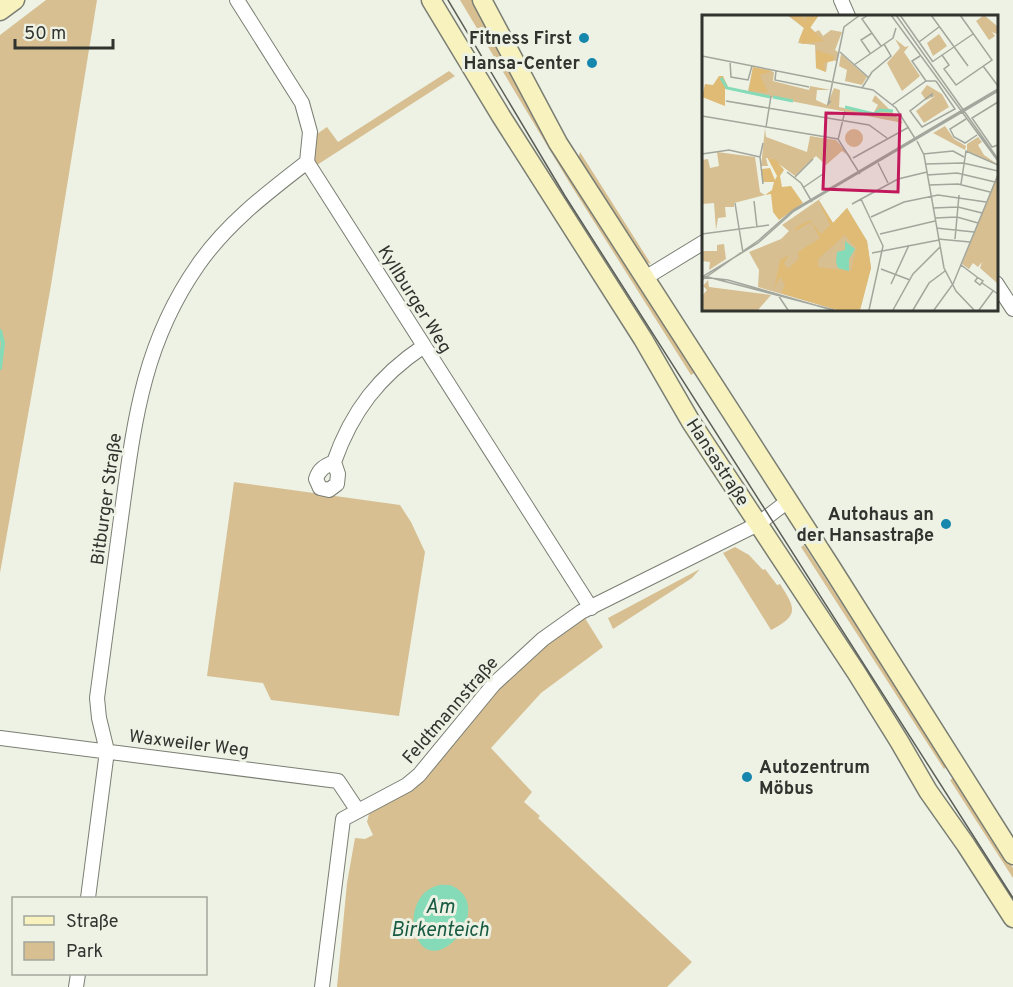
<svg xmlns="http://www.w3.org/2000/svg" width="1013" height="987" viewBox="0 0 1013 987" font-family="Overpass,sans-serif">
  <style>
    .green { fill: #d7bf92 }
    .water { fill: #85dab7 }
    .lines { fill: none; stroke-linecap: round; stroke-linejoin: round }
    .stream { stroke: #85dab7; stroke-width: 4 }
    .minor-casing { stroke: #7a7e73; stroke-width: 16 }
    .secondary-casing { stroke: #7a7e73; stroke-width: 21 }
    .minor { stroke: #fff; stroke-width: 14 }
    .secondary { stroke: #f8f3be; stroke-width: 18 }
    .tram { stroke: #5b5e57; stroke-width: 1.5 }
    .poi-dot { fill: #1787ad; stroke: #edf2e5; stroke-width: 2 }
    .labels { text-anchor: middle; stroke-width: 6; stroke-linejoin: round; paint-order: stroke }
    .poi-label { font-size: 18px; font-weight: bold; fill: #31332e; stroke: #edf2e5; text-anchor: end }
    .street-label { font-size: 18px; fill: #31332e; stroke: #edf2e5 }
    .water-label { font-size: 20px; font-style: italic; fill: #195b44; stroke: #edf2e5 }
    .inset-river { fill: none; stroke: #85dab7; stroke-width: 3 }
    .inset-road { fill: none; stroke: #a2a69c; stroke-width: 1.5 }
    .view { fill: #c2185b; fill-opacity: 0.15; stroke: #c2185b; stroke-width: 3 }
    .inset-edge { fill: none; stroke: #31332e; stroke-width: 3 }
  </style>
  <rect width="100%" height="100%" fill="#edf2e5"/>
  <!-- green -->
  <path class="green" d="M46 0H97L51 285 0 573V35Z
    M460 0H473L479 9 696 372 691 375 569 182Z
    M449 71 455 76 317 165 314 160V136L327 127 338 142Z
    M580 152 651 264 645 262 578 159Z
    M234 482 400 505 411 522 425 552 399 716 271 700 263 683 207 676Z
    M804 545 947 767 944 769 801 547Z
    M735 547 749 555 763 570 765 569 777 585 780 584C796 609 799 615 771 630L723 553Z
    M700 569 692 578 613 629 608 618Z
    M583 615 603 647 541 693 491 748 532 792 524 802 540 816 538 818 692 962 667 987H337L347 883 355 838 365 839 373 835 367 822 369 814 412 789 485 703 517 669 541 647Z
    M955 777 1013 868V878L950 780Z"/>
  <!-- water -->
  <path class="water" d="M450 885C501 906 431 987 415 932 410 915 417 892 436 886 440 884 446 885 450 885Z"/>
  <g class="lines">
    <!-- stream -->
    <path class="stream" d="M0 331 3 343 0 368"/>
    <defs>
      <path id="minor" d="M237 0 302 103 310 132 307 162 591 608
        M841 0 848 16
        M645 278 704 242
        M996 283 1013 309
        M334 462 338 474 337 484 329 490 320 488 316 479C319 469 325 466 334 462 352 411 379 376 424 346
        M0 738 338 781 358 811
        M88 898 107 751 99 718 97 698C105 638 113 578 121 518 134 424 142 345 198 265 227 223 267 193 307 162
        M76 987 78 974
        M322 987 343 819 407 785 419 775 494 684 543 639 581 612 758 524 788 501"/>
      <path id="secondary" d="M431 0 501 116 643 339 691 422 856 672 899 741 928 791 966 845 1013 918
        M482 0 558 143 831 567 1013 855
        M0 11 15 0"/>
    </defs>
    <!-- minor casing -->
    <use href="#minor" class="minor-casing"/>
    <!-- secondary casing -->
    <use href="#secondary" class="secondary-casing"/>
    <!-- minor -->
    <use href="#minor" class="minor"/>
    <!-- secondary -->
    <use href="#secondary" class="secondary"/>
    <!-- tram -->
    <path class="tram" d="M448 0 565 196 1013 898"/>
  </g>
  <!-- markers -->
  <g class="poi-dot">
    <circle cx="584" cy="38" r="6"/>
    <circle cx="592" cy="63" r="6"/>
    <circle cx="946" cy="524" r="6"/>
    <circle cx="747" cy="777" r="6"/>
  </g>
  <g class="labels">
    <!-- poi labels -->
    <g class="poi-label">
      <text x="572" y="44">Fitness First</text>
      <text x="580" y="69">Hansa-Center</text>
      <text x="934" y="520">Autohaus an<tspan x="934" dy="21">der Hansastraße</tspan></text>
      <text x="759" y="773" text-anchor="start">Autozentrum<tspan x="759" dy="21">Möbus</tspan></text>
    </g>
    <!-- street labels -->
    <g class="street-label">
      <text transform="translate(415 299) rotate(58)" y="6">Kyllburger Weg</text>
      <text transform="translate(718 462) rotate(57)" y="6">Hansastraße</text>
      <text transform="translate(106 499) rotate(-82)" y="6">Bitburger Straße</text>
      <text transform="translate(450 710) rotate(-49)" y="6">Feldtmannstraße</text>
      <text transform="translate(189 743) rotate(7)" y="6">Waxweiler Weg</text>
    </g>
    <!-- water labels -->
    <g class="water-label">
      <text x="440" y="913">Am<tspan x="440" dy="23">Birkenteich</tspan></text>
    </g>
  </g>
  <!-- overview -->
  <g transform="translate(702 15)">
    <rect width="296" height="296" fill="#edf2e5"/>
    <path d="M85 0H117L108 12 113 17 117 15 121 21 129 15 140 17 133 35 137 38 135 46 126 45 124 57 114 53 113 30 96 28 102 13ZM282 0 295 11V19L290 17 293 21 287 25 274 6ZM237 19 245 31 231 41 225 28ZM193 24 203 32 207 31 202 37 218 61 200 76 185 48 198 33ZM139 39 165 62 160 70 143 66 145 55 137 51ZM51 52 72 57 71 66 107 75 108 71 129 75H115L114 85 125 90 132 73 138 75 137 92 171 99 176 90 170 86 173 80 201 108 27 74 46 76ZM225 70 240 79 247 92 222 108 214 96 233 81 224 85 219 78ZM243 111 252 124 264 131 263 135 231 118ZM63 113 64 122 105 137 108 121 134 125 150 143 140 136 124 150 114 141 93 161 69 143H64L66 151H59ZM143 123a9 9 0 1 1 18 0a9 9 0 1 1-18 0ZM276 122 280 127 276 130 282 140 295 149 265 136V129ZM15 137 53 142 58 177 63 180 32 188V192H23L24 202 16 203 14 215 12 188 0 189V145L6 144 8 153 17 151ZM295 160V268L278 253 280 247 276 252 271 248 267 254 260 249ZM122 181 117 185 131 208 145 193 165 226 169 253 158 295H135L56 272 57 255 47 237 79 224 87 216 80 210ZM22 229 24 244 7 255 8 247 0 246V236H15V230ZM6 265 7 272 69 280 56 295H0V281L5 275 1 271Z" fill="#d7bf92"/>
    <path d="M87 0H100L104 9 103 0H117L108 13 122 26 100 29 97 25 102 13ZM114 35 132 41 131 46 121 48 124 57 114 53ZM51 52 71 56 58 60 66 77 47 76ZM17 61H21L27 74H23V91L0 82 3 69 11 70ZM65 142 74 145 82 155 78 161 80 172 89 171 101 188 77 205 71 197 69 179 63 180 70 175 72 167H61L59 154 68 153 73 165 75 161ZM116 185 131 208 145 193 165 226 169 253 158 295H135L79 278 83 270 78 262 72 275 78 245 87 240 82 248 86 254 97 243 96 237 118 223 109 207 93 216 94 212 108 205 119 219 128 210ZM143 220 154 233 149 256 116 252V244Z" fill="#dfbb75" fill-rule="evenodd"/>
    <path d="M143 226 153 234 147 244V256L136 253 134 247 135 237 143 235Z" fill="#85dab7"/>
    <path class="inset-river" d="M19 63 25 73 68 82M71 82 91 86M143 92 172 99 178 95 191 96"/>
    <path class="inset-road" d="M166 0 160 4 179 31M189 0 296 146M194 0 296 144M198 0 231 47M229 0 266 51M217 27 237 12M138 37 166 62M168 38 159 25 170 18M240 40 247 50 242 54 254 70 290 45 258 0M0 41 171 75 194 93 214 125M218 41 210 46 224 66M28 46 29 62 46 65 50 51M230 47 271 19M152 50 191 23 194 13M281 51 296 71M74 56 73 65 107 72M160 73 170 57 189 41 182 29M230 82V79L208 96 220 112 253 94 234 66M24 86 167 110 185 123M129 86 126 89 142 12 158 0M296 87 270 103 290 132 296 130M190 90 224 66H234M0 101 136 124 158 159M264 104 248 114 252 122 263 128 275 120M64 112 69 81M136 125 143 96M215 126 222 140 242 253 254 276 272 295M61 128 58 142 61 169M0 139 27 135 58 142M221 139 251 136 262 142M151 143 207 112M176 148 186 168M223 149 261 148 296 156M85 157 99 168 110 187M225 160 255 158 293 167M93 162 111 144M259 169 264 136 296 150M227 170 256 169 288 177M102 172 121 159M159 184 181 231 167 295M52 186 55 212M33 188 41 238M150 189 196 164 225 157M231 193 256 192 280 198M169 202 202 187 236 180 284 187M233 203 255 202 276 208M234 213 272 217M0 219 67 210M178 219 233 206M236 224 268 227M253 224 257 180M170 238 237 225M258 250H259L275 262 281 266 278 270 273 266 276 262M179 254 208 265M2 261 132 295M0 262 56 228 92 196 296 76M0 262 26 265 130 295M0 265 57 225 91 195 296 74M280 268 296 279M189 269 207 230M76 280 86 295M191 295 211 259 238 232M211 295 227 268 243 256M232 295 251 269 296 160M277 295 291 276"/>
    <path class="view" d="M124 98 198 100 196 177 121 174Z"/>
    <rect width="296" height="296" class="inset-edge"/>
  </g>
  <!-- legend -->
  <rect x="12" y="897" width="195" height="78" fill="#edf2e5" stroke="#a2a69c" stroke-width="1.5"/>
  <rect x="24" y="916" width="30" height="9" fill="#f8f3be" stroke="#a2a69c" stroke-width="1.5"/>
  <text x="66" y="927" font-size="18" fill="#31332e">Straße</text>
  <rect x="24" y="942" width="30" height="18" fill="#d7bf92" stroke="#a2a69c" stroke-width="1.5"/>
  <text x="66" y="957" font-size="18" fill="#31332e">Park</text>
  <!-- scale -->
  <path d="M15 39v9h98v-9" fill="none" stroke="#31332e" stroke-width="3"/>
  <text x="24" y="39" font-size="18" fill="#31332e" stroke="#edf2e5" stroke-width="4.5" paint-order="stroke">50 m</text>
</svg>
